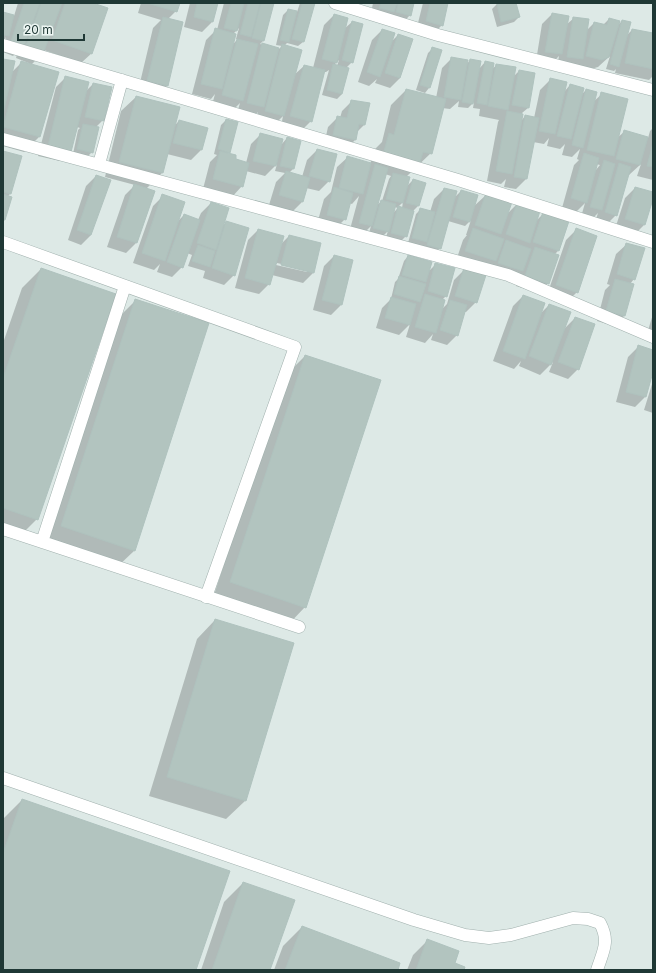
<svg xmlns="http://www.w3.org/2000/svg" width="656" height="973" viewBox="0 0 656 973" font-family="Inter,sans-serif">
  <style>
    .shadow { fill: #0003; fill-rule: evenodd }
    .building { fill: #b2c4bf; stroke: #afc2be }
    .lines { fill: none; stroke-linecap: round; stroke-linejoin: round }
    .minor-casing { stroke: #a0b0ad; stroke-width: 13 }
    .minor { stroke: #fff; stroke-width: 12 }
  </style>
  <rect width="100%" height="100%" fill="#dde9e6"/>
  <!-- shadow -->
  <path class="shadow" d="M18 3H89L92 53 81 63 44 50 42 54 31 65 57 73 39 137 24 152 3 146V60L12 72 22 62 31 65V64L16 58 18 51 13 56 3 52V46L6 37 3 41V13L14 16Z
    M141 3H179L176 11 168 19 167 86 157 96 138 91 153 28 161 20 138 13Z
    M190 3H217L212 22 202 32 184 27Z
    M224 3H273L263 41 260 44 279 49 282 46 276 45 283 15 288 10 297 12 300 3H314L303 42 298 46 287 43 284 46 294 75 304 66 313 68 324 25 334 15 344 29 352 22V62L346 68 342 94 337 99 322 95 329 70 326 72H324L311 121 301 131 281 126 283 116 273 126 255 121 258 112 253 117 237 113 240 103 232 111 212 105 215 94 211 99 192 94 206 40 216 30H217ZM239 28 236 39H238L232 45 233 34ZM339 60 337 66 334 65Z
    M373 3H413L410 15 400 26 370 18Z
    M423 3H447L442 25 432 35 416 31Z
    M503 3H515L519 17 514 22 497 27 492 9 497 4Z
    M552 14 566 25 574 18 586 31 594 23 603 25 609 19 617 26 622 21 626 36 632 30 653 35V76L649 80 615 73 616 69 614 71 606 69 610 56 598 67 591 69 557 67 559 56 551 64 536 61 542 24Z
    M382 30 391 42 398 35 400 78 390 88 375 83 377 79 369 86 358 82 372 40Z
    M433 48 429 88 425 93 416 90 428 53Z
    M452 58 467 64 470 60 479 69 485 62 492 69 497 65 513 77 519 71 528 108 522 113 521 121 525 116 534 118 540 90 551 79 564 92 570 85 581 95 586 90 593 102 602 94 617 138 624 132 648 138 650 131 653 128V180L637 176 641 164 629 175H628L616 215 606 225 595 222 598 213 591 220 581 217 585 203 576 212 562 208 574 165 579 160 577 159 580 149 572 157 562 155 565 144 560 149 547 146 549 138 544 144 533 142 526 179 516 189 504 187 506 179 501 184 487 181 498 122 499 120 479 116 480 109 473 108 474 102 468 108 458 107 459 101 450 109 442 108 431 153 406 177 407 186 413 180 425 184 418 206 413 211 406 236 401 241 386 237 388 231 383 236 369 233 371 226 361 236 349 233 359 196 352 204 349 203 345 219 335 229 317 224 324 199 331 192 337 167 348 157 370 164 375 149 382 142 391 105 406 90 436 98 442 68ZM596 164 600 165 595 171ZM385 174 391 176 389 179 382 201 377 205ZM403 202 402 208 398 207ZM394 207 398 208 393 213Z
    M66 77 86 91 93 84 103 120 96 127 92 152 87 157 73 154 78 130 80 128 77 127 70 151 60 161 38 156 56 87Z
    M136 97 174 126 179 121 207 128 201 150 191 160 167 154 162 173 146 189 154 192 136 243 126 253 107 247 125 195 135 185 105 177 121 111Z
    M352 101 364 125 356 133 355 140 345 150 324 145 328 127 338 117 340 118 342 111Z
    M226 120 229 152 227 154 234 160 246 163 251 144 261 134 281 145 287 138 300 142 293 169 289 173 302 177 307 160 317 150 329 181 319 191 306 188 302 202 292 212 269 205 276 182 285 173 275 171 277 164 265 176 246 171 242 186 232 197 203 189 210 162 217 155 214 154 221 125Z
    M3 152 10 194 8 196 4 220 3 221Z
    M96 176 91 235 81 245 68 240 86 186Z
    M635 188 653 193V196L644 225 634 235 615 229 625 198Z
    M444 189 454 198 461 191 473 207 486 195 507 214 517 204 536 221 544 213 558 251 554 255 548 283 538 293 516 286 520 273 512 281 456 261 463 240 467 235H466L471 220 465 226 448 221 440 248 430 258 408 243 416 214 421 209 430 212 434 199Z
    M163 196 177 222 184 215 198 220 201 213 211 203 222 226 227 222 234 275 224 285 203 278 205 271 188 266 192 255 187 253 182 267 172 277 157 272 160 264 154 270 133 263 153 206Z
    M258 230 280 245 289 236 313 273 303 283 272 275 269 284 259 294 235 288 248 240ZM277 263 307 270V272L276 265Z
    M576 230 577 292 567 302 547 295 566 240Z
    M627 244 634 279 630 284 624 316 614 326 597 321 605 290 610 285 607 284 616 254Z
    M334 256 341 305 331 315 313 310 324 266Z
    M408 256 428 272 436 264 446 296 442 300V309L447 304 454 280 464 270 476 302 466 312H464L457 335 447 345 431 340 433 334 425 343 406 337 410 324 399 335 376 328 382 308 391 299 395 282 398 279 404 261Z
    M41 269 37 519 18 538 3 533V343L22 288Z
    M523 296 540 314 549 305 563 330 575 318 578 369 568 379 549 372 553 362 540 375 519 366 521 361 514 369 493 361 513 306Z
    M136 300 208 324 134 551 115 569 42 545 117 319Z
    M653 314V339L646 337Z
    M638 347 653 351V368L645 397 635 407 616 402 628 357Z
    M305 356V607L287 626 212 601 286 375Z
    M653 381V413L644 410Z
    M215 620 245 801 226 819 149 796 197 639Z
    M22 800 195 970H3V819Z
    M243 883 269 970H201L224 902Z
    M302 927 397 970H274L283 946Z
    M428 940 453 963 463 970H407L413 955Z"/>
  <!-- building -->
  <path class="building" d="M24 3H40L24 46 11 41Z
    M41 3H62L43 54 25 48Z
    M65 3H93L108 8 92 54 52 40Z
    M147 3H180L177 12Z
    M197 3H218L213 22 194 17Z
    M231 3H244L237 31 224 28Z
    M248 3H260L251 37 240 34Z
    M261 3H274L264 41 252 38Z
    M302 3H315L304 42 292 39Z
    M381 3H397L394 12 379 8Z
    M398 3H414L411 16 396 12Z
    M430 3H448L443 26 426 21Z
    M516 3 520 17 501 22 497 4Z
    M288 9 297 11 289 42 280 40Z
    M3 12 14 15 9 36 3 35Z
    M552 13 569 16 562 54 545 52Z
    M334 14 348 18 337 63 322 59Z
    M163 17 183 22 168 86 147 81Z
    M573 17 589 19 583 59 567 57Z
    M609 18 620 21 609 57 602 60 586 56 594 22 607 25Z
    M622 20 631 22 619 67 610 64Z
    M352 21 363 24 353 63 342 60Z
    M215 28 236 34 222 89 201 84Z
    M382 29 395 33 380 77 367 72Z
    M632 29 653 33V69L625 63Z
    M398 34 413 39 400 78 385 73Z
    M237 39 258 44 243 101 222 95Z
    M262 43 279 48 264 107 247 103Z
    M282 44 302 50 284 116 265 111Z
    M432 47 442 50 430 88 420 85Z
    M451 57 468 60 461 100 444 97Z
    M3 59 15 61 3 114Z
    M470 59 481 61 473 104 462 102Z
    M21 61 59 72 40 137 3 127Z
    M485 61 494 63 487 105 477 103Z
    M333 64 349 68 342 94 327 90Z
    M496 64 516 67 508 110 488 106Z
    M304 65 325 70 312 122 290 116Z
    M519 70 535 73 529 108 512 105Z
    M65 76 89 82 71 152 48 146Z
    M550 78 567 82 555 134 539 131Z
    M93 83 112 87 104 121 85 117Z
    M570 84 584 88 571 139 557 136Z
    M406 89 446 99 432 154 423 152 419 165 383 155 389 133 394 135Z
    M586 89 597 92 583 148 572 145Z
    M601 92 628 99 614 156 587 150Z
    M136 96 180 107 163 173 119 162Z
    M351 100 370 103 365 125 359 124 356 140 333 135 337 116 347 118Z
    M507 111 523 114 512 174 496 171Z
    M525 115 539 118 527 179 514 177Z
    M226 119 238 122 230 153 218 149Z
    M179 120 208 128 202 150 173 143Z
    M83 124 99 127 93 153 77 149Z
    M624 130 648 137 640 165 616 159Z
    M260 133 283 139 276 166 253 161Z
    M287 137 301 141 294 169 280 166Z
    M653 143V167L647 166Z
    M317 149 337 154 330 182 309 176Z
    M3 151 22 156 11 194 3 192Z
    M220 151 236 155V159L249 163 243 187 213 179Z
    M584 153 599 158 587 203 571 198Z
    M347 156 371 163 363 194 339 188Z
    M604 160 615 164 602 210 590 207Z
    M619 163 631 167 617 216 605 212Z
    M375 164 388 168 372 226 359 223Z
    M286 171 310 178 303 202 279 195Z
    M393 173 410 177 403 203 386 199Z
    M96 175 111 180 91 235 77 230Z
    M413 179 426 183 419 206 406 203Z
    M134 184 155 191 137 243 117 237Z
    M334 187 353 193 346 220 327 215Z
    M635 187 653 192V199L645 225 625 219Z
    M444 188 457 191 441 249 427 245Z
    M461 190 478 195 470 222 453 217Z
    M486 193 512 202 501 234 475 225Z
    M3 194 12 197 5 220H3Z
    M162 194 185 202 165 261 142 253Z
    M381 200 396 204 389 232 373 228Z
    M211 202 229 208 216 250 197 243Z
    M517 203 540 211 530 243 506 234Z
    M398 206 414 211 407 237 391 233Z
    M420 208 435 212 427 242 412 238Z
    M543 212 569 221 559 251 533 242Z
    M184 214 200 220 183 268 167 262Z
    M226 221 249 228 235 276 212 268Z
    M473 228 504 239 496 261 465 251Z
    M576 228 597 236 578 293 556 285Z
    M258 229 284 236 270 285 245 278Z
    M289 235 321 243 314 273 281 265Z
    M506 240 531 249 523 271 498 263Z
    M626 243 645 248 635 280 617 274Z
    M198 245 215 251 210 267 192 261Z
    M535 247 559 255 549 284 525 276Z
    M334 255 353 260 342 305 322 300Z
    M408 255 432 262 426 282 402 275Z
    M435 263 455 268 447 297 428 291Z
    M41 268 116 294 38 520 3 508V378Z
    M464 268 486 275 477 303 455 296Z
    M399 276 426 284 420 302 394 294Z
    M615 279 634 284 625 316 606 311Z
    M425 294 445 300 436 333 415 327Z
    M523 295 545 303 525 359 503 351Z
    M391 297 416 304 410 325 385 318Z
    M135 299 209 323 135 551 61 526Z
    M450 300 467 305 458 336 440 330Z
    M549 304 571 312 551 365 529 356Z
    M575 317 595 324 579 370 558 362Z
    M638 345 653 350V372L646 397 626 392Z
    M305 355 381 380 306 608 230 582Z
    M215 619 294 643 246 801 167 777Z
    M22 799 230 871 196 970H3V853Z
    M243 882 295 900 270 970H212Z
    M302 926 400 963 398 970H285Z
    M427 939 459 951 455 963 465 967 464 970H416Z"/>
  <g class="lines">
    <defs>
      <path id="minor" d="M335 3 438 35 653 90
        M3 45 458 180 653 242
        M3 139 508 275 653 337
        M99 164 122 80
        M3 242 295 347 206 597
        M3 529 299 627
        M42 542 125 286
        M3 778 414 920 465 935 489 938 511 935 573 918 588 919 600 923C610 942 603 951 597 970"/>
    </defs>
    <!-- minor casing -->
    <use href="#minor" class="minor-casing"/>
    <!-- minor -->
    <use href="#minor" class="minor"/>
  </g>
  <!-- border -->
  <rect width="656" height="973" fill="none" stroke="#1f3835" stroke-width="8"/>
  <!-- scale -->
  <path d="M18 34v6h66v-6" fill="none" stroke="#1f3835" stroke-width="2"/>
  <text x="24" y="34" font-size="12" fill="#1f3835" stroke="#edf6f3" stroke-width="3" paint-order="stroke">20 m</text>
</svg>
